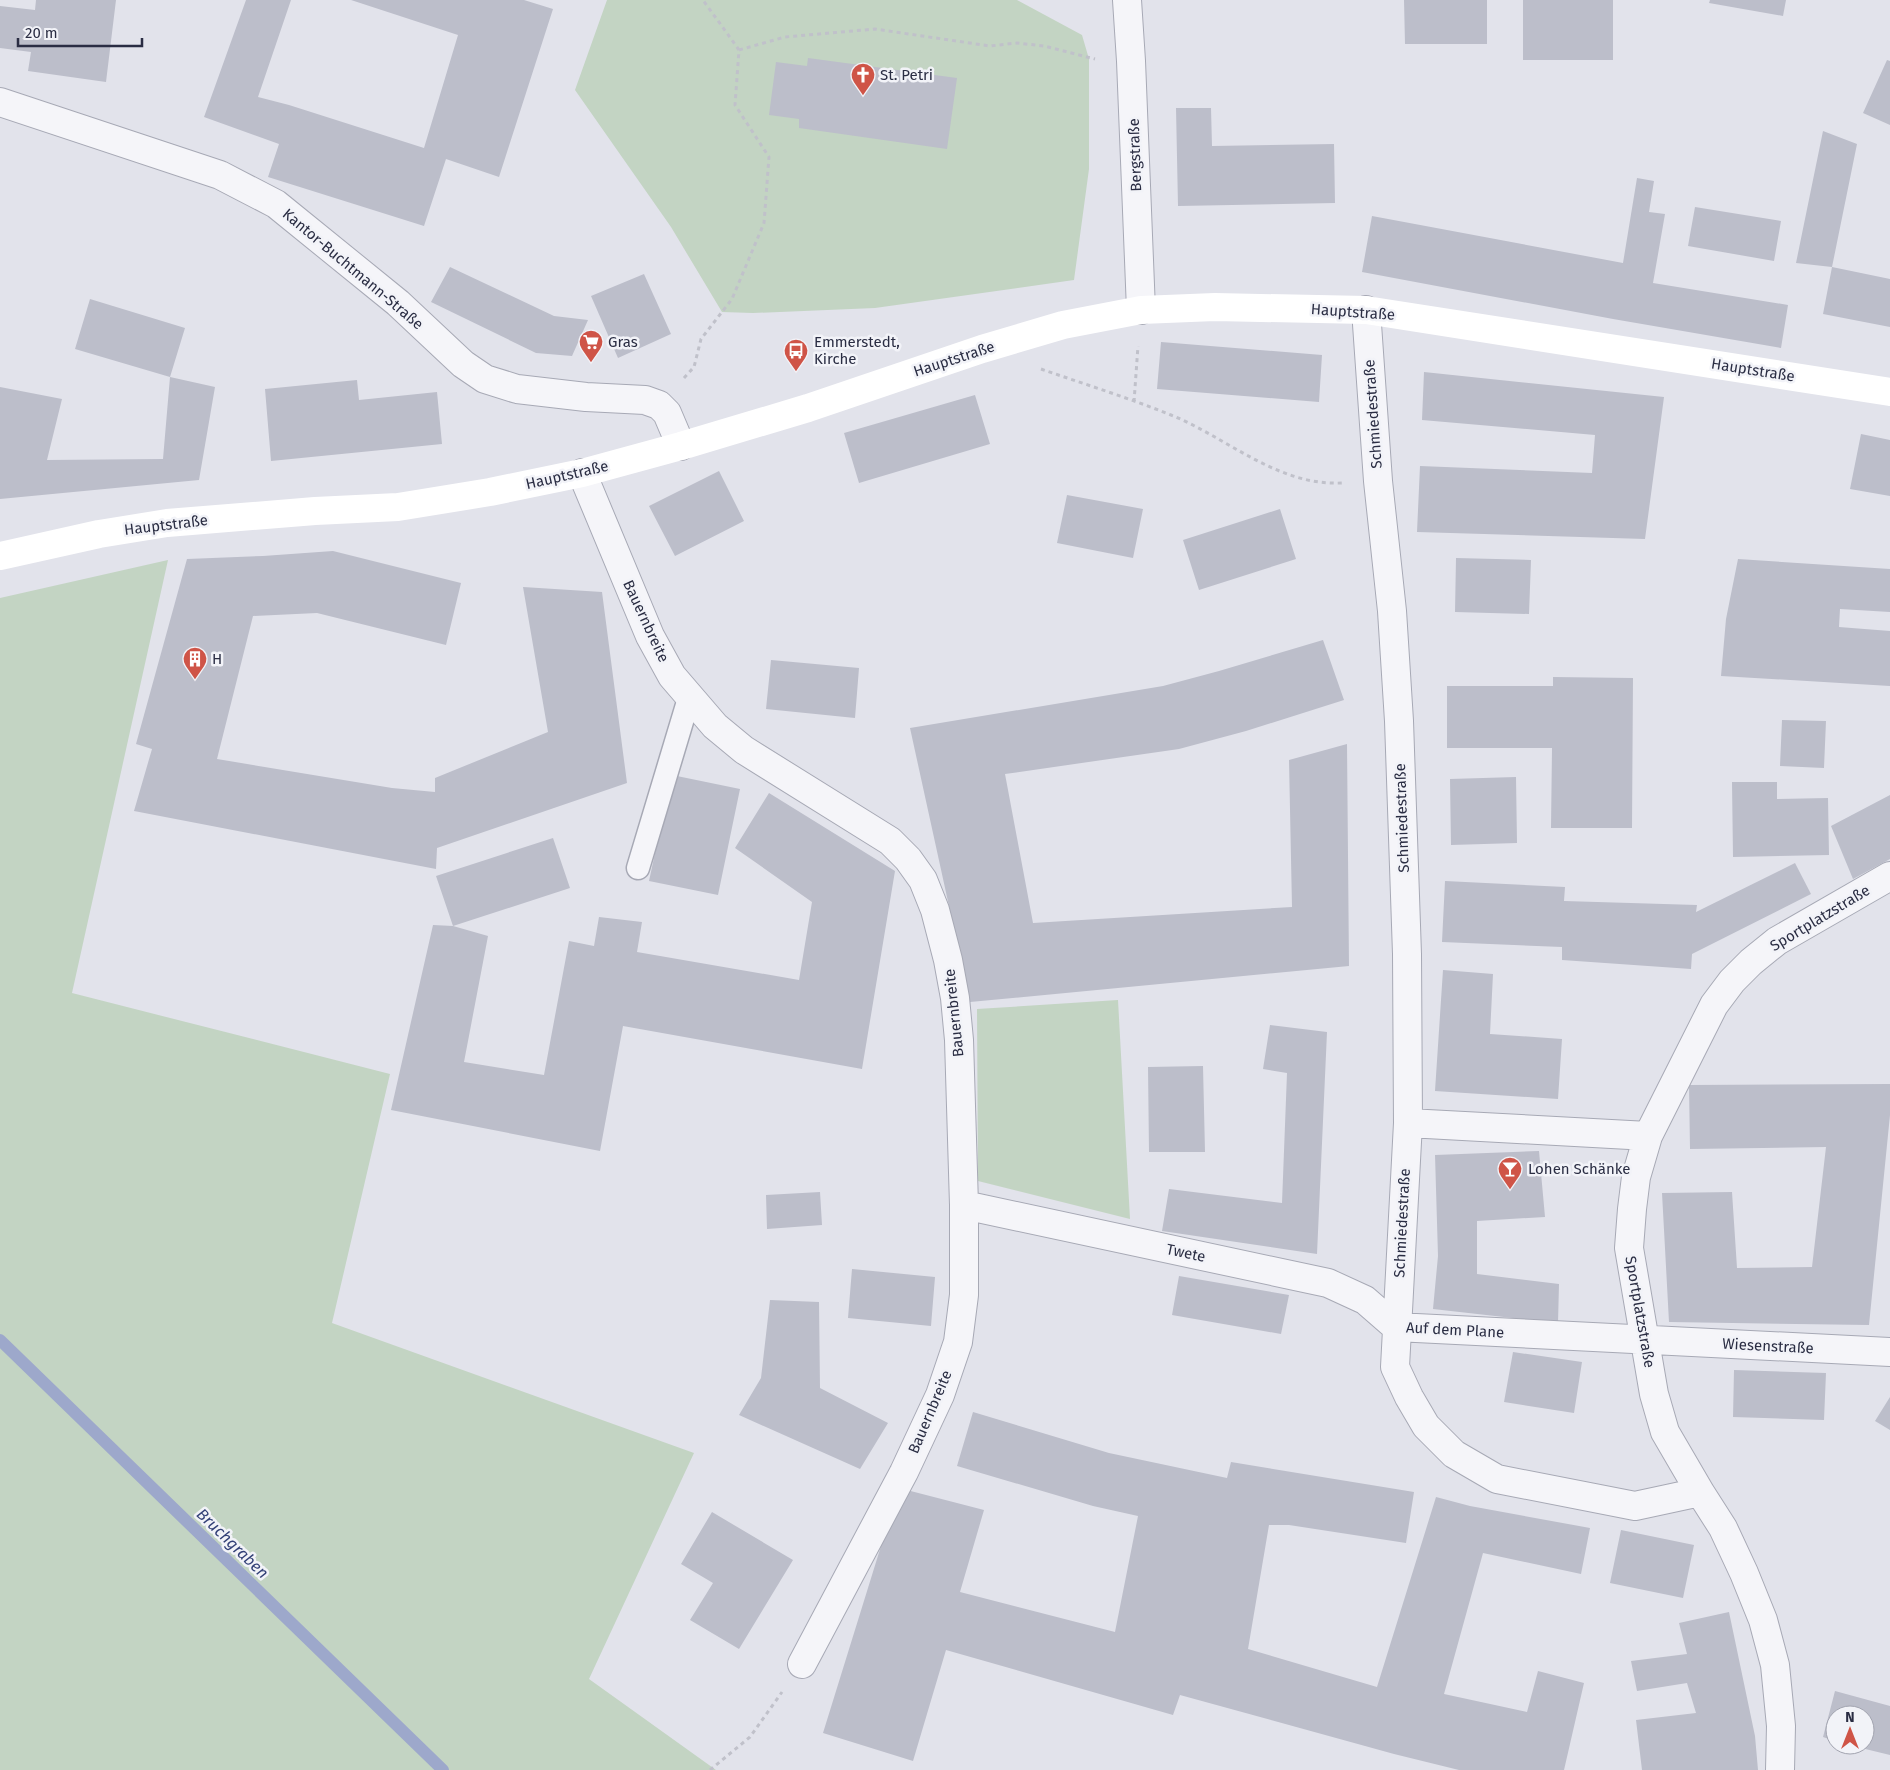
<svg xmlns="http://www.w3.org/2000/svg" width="1890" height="1770" viewBox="0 0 1890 1770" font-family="'Fira Sans',sans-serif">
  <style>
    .green { fill: #c3d4c3 }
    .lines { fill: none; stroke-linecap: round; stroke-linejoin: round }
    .stream { stroke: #9da8cb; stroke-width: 12 }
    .building { fill: #bcbeca }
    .lane-casing { stroke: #a7a9b5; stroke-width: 25 }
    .street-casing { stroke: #a7a9b5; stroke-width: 30 }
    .path { stroke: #c0c1ca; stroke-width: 3; stroke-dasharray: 4 4; stroke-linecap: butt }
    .lane { stroke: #f5f5f9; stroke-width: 22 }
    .street { stroke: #f5f5f9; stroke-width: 28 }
    .secondary { stroke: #fff; stroke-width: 28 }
    .labels { text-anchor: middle; stroke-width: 5; stroke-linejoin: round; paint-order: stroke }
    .poi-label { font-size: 15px; fill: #2a2d43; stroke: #f2f3f8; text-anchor: start }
    .street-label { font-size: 15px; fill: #2a2d43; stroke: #f2f3f8 }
    .water-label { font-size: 16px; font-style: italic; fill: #334177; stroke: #f2f3f8 }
  </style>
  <rect width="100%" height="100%" fill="#e2e3eb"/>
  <!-- green -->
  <path class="green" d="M607 0H1017L1082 35 1089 59V169L1074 280 875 308 753 313 722 312 671 227 575 90Z
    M168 560 72 993 390 1074 332 1323 694 1453 589 1679 716 1770H0V598Z
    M1118 1000 1130 1219 978 1181 977 1009Z"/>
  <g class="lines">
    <!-- stream -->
    <path class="stream" d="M0 1340 443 1770"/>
  </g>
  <!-- building -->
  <path class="building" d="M36 0H116L106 82 28 71 31 52 0 48V6L35 10Z
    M246 0H291L258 97 289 105 424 148 458 35 351 0H524L553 9 499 177 446 159 424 226 268 177 279 144 204 117Z
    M1404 0H1487V44H1405Z
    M1523 0H1613V60H1523Z
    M1710 0H1786L1783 16 1709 3Z
    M808 58 957 78 947 149 799 128V119L769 115 776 62 807 66Z
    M1887 60 1890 61V125L1863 113Z
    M1176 108H1211L1212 146 1334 144 1335 203 1178 206Z
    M1823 131 1857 144 1832 267 1796 263Z
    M1637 178 1654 181 1649 212 1665 214 1653 283 1788 305 1781 348 1613 319 1362 272 1372 216 1623 263Z
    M1695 207 1781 221 1774 261 1688 246Z
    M450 267 554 316 588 320 572 356 536 353 431 302Z
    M1832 267 1890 279V327L1823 314Z
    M644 274 671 334 618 358 591 296Z
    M90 299 185 328 170 377 75 349Z
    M1161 342 1322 355 1319 402 1157 389Z
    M1424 372 1664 397 1645 539 1417 532 1420 466 1592 473 1595 435 1422 420Z
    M170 377 215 387 199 480 0 499V387L62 399 47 460 163 459Z
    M357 380 359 400 437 392 442 444 271 461 265 389Z
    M975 395 990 444 859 483 844 433Z
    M1861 434 1890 440V496L1850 489Z
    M719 471 744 521 675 556 649 506Z
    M1067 495 1143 509 1133 558 1057 543Z
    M1280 509 1296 559 1199 590 1183 540Z
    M333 551 461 583 446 645 317 613 253 616 217 759 392 788 435 792V778L548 732 523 587 602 592 627 783 437 848 436 869 134 811 152 749 136 744 187 559 263 556Z
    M1456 558 1531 560 1529 614 1455 612Z
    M1738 559 1890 569V612L1840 609 1839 627 1890 631V686L1721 676 1726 619Z
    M1323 640 1344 700 1246 731 1179 749 1005 774 1033 923 1292 907 1289 760 1347 744 1349 966 970 1002 910 728 1163 686 1219 671Z
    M771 660 859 668 855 718 766 709Z
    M1553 677 1633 678 1632 828H1551L1552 748H1447V686H1553Z
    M1782 720 1826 721 1824 768 1780 766Z
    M672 775 740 789 718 895 649 881Z
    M1516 777 1517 843 1451 845 1450 779Z
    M1732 782H1777V799L1828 798 1829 855 1733 857Z
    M769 793 895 871 862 1069 623 1026 600 1151 391 1110 433 925 453 926 436 876 553 838 570 888 453 926 488 936 464 1062 544 1075 569 941 594 946 599 917 642 922 637 952 799 980 812 902 735 848Z
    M1890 795V859L1853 879 1831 826Z
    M1795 863 1811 894 1692 954 1691 969 1562 960V947L1442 942 1445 881 1565 887 1564 901 1697 905 1696 912Z
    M1443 970 1493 974 1490 1034 1562 1039 1558 1099 1435 1091Z
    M1270 1025 1327 1032 1317 1254 1162 1231 1169 1189 1282 1203 1287 1073 1263 1069Z
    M1203 1066 1205 1152H1149L1148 1067Z
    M1890 1084V1115L1869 1325 1669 1322 1662 1193 1732 1192 1737 1268 1812 1267 1826 1147 1690 1149 1689 1085Z
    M1539 1151 1545 1217 1477 1221V1274L1559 1284 1558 1323 1433 1309 1438 1256 1435 1155Z
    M820 1192 822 1225 767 1229 766 1195Z
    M852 1269 935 1277 931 1326 848 1318Z
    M1179 1276 1289 1295 1281 1334 1172 1315Z
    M770 1300 819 1302 820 1388 888 1423 860 1469 739 1415 761 1378Z
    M1513 1352 1582 1362 1574 1413 1504 1402Z
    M1734 1370 1826 1373 1824 1420 1733 1417Z
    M1890 1397V1430L1875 1421Z
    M973 1412 1109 1453 1227 1478 1231 1462 1414 1492 1406 1543 1289 1525H1269L1248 1649 1377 1687 1436 1497 1470 1506 1590 1528 1581 1574 1483 1553 1444 1694 1527 1712 1538 1671 1584 1683 1564 1770H1459L1394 1754 1180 1695 1173 1715 946 1650 913 1761 823 1733 899 1488 984 1510 960 1592 1115 1632 1138 1516 1093 1506 957 1466Z
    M712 1512 793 1560 739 1649 690 1620 713 1583 681 1564Z
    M1621 1530 1694 1545 1683 1598 1610 1583Z
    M1729 1612 1755 1736 1758 1770H1642L1636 1720 1696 1713 1687 1683 1637 1691 1631 1661 1687 1654 1679 1623Z
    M1835 1691 1890 1706V1755L1853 1746 1865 1745V1715H1835V1741L1823 1737Z"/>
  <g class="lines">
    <defs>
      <path id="lane" d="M638 868 690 695"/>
      <path id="street" d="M1127 0 1131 61 1141 310
        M0 102 220 175 276 204 398 303 463 364 485 379 517 389 586 397 645 400 659 405 667 413 681 446
        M1366 310 1378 481 1392 611 1399 721 1407 954 1408 1123 1395 1367 1409 1397 1426 1426 1454 1454 1497 1479 1635 1506 1700 1492
        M582 473 650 636 672 676 715 726 744 750 890 841 908 859 923 880 935 910 948 960 955 998 959 1040 964 1205V1295L958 1342 940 1395 904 1472 802 1664
        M1408 1123 1648 1136
        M964 1205 1328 1283 1365 1300 1396 1327
        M1396 1327 1890 1352
        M1780 1770 1781 1726 1775 1665 1763 1620 1744 1573 1723 1528 1700 1492 1665 1432 1654 1394 1629 1248 1632 1209 1636 1177 1648 1136 1714 1005 1732 981 1751 962 1777 941 1890 876"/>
    </defs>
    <!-- lane casing -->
    <use href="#lane" class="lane-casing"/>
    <!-- street casing -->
    <use href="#street" class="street-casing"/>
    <!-- path -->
    <path class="path" d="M739 50 785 37 875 29 990 46 1017 43 1044 46 1095 59
      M1041 369C1084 384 1129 398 1171 415 1228 438 1277 486 1342 483
      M684 378 694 367 701 339 732 299 764 223 769 157 735 105 739 50 703 0
      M1134 402 1138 346
      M710 1770 750 1737 782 1692"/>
    <!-- lane -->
    <use href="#lane" class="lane"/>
    <!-- street -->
    <use href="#street" class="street"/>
    <!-- secondary -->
    <path class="secondary" d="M0 556 99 534 167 523 315 511 398 507 490 492 582 473 681 446 808 408 982 349 1063 325 1141 310 1215 307 1366 310 1890 392"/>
  </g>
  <!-- icons -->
  <defs>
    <symbol id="church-pin" viewBox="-11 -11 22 30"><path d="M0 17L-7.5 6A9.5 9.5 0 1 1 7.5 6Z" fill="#cf5447" stroke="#f2f3f8"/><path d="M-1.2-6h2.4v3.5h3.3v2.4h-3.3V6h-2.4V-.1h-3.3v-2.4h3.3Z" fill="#fff"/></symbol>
    <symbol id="supermarket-pin" viewBox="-11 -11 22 30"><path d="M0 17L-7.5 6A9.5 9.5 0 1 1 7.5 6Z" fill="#cf5447" stroke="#f2f3f8"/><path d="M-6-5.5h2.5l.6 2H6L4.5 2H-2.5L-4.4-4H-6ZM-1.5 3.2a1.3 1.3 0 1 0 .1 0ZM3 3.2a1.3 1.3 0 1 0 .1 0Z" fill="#fff"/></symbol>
    <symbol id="bus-pin" viewBox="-11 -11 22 30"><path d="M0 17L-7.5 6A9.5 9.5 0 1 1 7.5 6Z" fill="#cf5447" stroke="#f2f3f8"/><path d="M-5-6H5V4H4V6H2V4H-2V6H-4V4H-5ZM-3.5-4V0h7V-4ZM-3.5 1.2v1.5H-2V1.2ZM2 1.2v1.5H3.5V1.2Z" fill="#fff"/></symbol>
    <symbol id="building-pin" viewBox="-11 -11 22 30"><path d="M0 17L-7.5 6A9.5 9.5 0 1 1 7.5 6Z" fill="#cf5447" stroke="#f2f3f8"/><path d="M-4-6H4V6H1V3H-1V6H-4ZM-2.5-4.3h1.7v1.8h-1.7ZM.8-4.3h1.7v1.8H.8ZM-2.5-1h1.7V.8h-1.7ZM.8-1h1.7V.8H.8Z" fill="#fff"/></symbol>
    <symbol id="bar-pin" viewBox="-11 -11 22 30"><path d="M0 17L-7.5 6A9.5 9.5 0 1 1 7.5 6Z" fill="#cf5447" stroke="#f2f3f8"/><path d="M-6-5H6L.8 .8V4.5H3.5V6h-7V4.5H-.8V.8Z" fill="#fff"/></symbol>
  </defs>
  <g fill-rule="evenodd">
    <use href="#church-pin" x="849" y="61" width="28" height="38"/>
    <use href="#supermarket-pin" x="577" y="328" width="28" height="38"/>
    <use href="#bus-pin" x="782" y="337" width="28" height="38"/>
    <use href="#building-pin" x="181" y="645" width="28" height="38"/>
    <use href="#bar-pin" x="1496" y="1155" width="28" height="38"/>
  </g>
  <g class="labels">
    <!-- poi labels -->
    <g class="poi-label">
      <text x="880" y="80">St. Petri</text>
      <text x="608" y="347">Gras</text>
      <text x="814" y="347">Emmerstedt,<tspan x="814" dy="17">Kirche</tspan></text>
      <text x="212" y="664">H</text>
      <text x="1528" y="1174">Lohen Schänke</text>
    </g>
    <!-- street labels -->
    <g class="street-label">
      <text transform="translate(1135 155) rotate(-92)" y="5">Bergstraße</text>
      <text transform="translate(353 269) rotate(40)" y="5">Kantor-Buchtmann-Straße</text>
      <text transform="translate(1353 312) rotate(4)" y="5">Hauptstraße</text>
      <text transform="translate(954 359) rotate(-18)" y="5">Hauptstraße</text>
      <text transform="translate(1753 370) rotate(9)" y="5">Hauptstraße</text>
      <text transform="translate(1373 414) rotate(-94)" y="5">Schmiedestraße</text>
      <text transform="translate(567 475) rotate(-13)" y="5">Hauptstraße</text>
      <text transform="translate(166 525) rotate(-7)" y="5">Hauptstraße</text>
      <text transform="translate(646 621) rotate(65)" y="5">Bauernbreite</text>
      <text transform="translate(1402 818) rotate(-92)" y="5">Schmiedestraße</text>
      <text transform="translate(1820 918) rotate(-31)" y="5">Sportplatzstraße</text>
      <text transform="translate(954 1013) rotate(-96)" y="5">Bauernbreite</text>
      <text transform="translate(1402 1223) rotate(-87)" y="5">Schmiedestraße</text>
      <text transform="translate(1186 1253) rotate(12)" y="5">Twete</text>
      <text transform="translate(1640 1312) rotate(80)" y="5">Sportplatzstraße</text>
      <text transform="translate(1455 1330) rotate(3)" y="5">Auf dem Plane</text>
      <text transform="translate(1768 1346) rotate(3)" y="5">Wiesenstraße</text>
      <text transform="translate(930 1412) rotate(-67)" y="5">Bauernbreite</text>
    </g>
    <!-- water labels -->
    <g class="water-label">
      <text transform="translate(233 1543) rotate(44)" y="6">Bruchgraben</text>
    </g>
  </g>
  <!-- north arrow -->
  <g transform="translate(1850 1730)"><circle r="24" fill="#f2f3f8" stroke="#a2a4b0"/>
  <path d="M0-4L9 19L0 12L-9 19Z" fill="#cf5447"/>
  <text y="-8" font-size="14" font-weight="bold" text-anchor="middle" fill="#2a2d43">N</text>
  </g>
  <!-- scale -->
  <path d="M18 38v8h124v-8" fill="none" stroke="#2a2d43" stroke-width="2.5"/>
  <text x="25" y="38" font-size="15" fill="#2a2d43" stroke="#f2f3f8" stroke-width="4" paint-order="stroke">20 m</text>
</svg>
